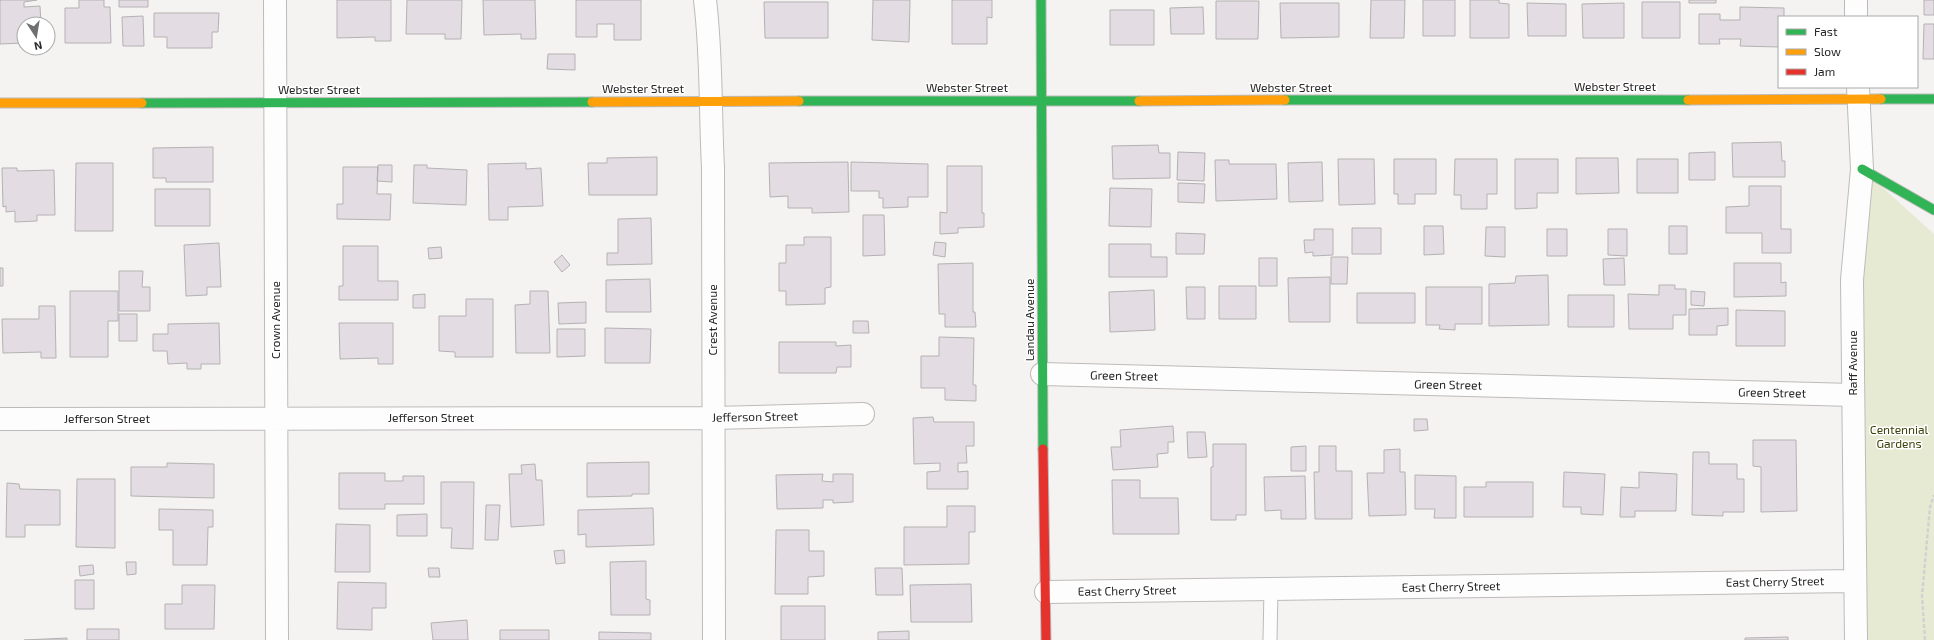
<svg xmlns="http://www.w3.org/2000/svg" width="1934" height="640" viewBox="0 0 1934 640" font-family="'Exo 2',sans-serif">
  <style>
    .green { fill: #e7ead2 }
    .building { fill: #e3dce3; stroke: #b3b2b2 }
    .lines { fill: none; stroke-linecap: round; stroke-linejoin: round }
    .lane-casing { stroke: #bdbbba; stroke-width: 15 }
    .street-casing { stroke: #bdbbba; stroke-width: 24 }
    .fast-casing { stroke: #bdbbba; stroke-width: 11 }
    .slow-casing { stroke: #bdbbba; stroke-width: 11 }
    .jam-casing { stroke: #bdbbba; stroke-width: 11 }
    .path { stroke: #d1d1d1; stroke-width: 2.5; stroke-dasharray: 4 2; stroke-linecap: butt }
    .lane { stroke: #fefdfd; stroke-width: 13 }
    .street { stroke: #fefdfd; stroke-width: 22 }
    .fast { stroke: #30b455; stroke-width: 9 }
    .slow { stroke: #ff9f0a; stroke-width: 9 }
    .jam { stroke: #e5322d; stroke-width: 9 }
    .labels { text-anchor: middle; stroke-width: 3; stroke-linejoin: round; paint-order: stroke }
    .street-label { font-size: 12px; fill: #282727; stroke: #fff }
    .park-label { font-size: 12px; fill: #3d4109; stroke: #fff }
  </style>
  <rect width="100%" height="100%" fill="#f5f3f2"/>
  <!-- green -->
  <path class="green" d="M1862 169 1934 234V640H1864Z"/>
  <!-- building -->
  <path class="building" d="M0 0H37L24 2V7L40 6 41 24H24V43L0 44Z
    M79 0H104V7H110L111 43H65V8H79Z
    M119 0H148V7H119Z
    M337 0H391V41H375V37L337 38Z
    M407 0H462L461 39H445V34H406Z
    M483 0H535L536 39H521V34L484 35Z
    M576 0H641V40H614V24H597V37H576Z
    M873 0H910L909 42 872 40Z
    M952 0H992V18L987 17V44H952Z
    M1371 0H1405L1404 38H1370Z
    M1423 0H1455V36H1423Z
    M1470 0H1499V3L1509 4V38H1470Z
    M1689 0H1716V3H1689Z
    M1924 0H1934V15H1924Z
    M1216 1H1259L1258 39H1216Z
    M764 2H828V38H765Z
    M1642 2H1680V38H1642Z
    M1280 3H1339V37L1281 38Z
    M1527 3 1566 4V36H1528Z
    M1624 3V38H1583L1582 4Z
    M1203 7 1204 34H1171L1170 8Z
    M1740 7 1784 8V17H1779V47L1740 46 1741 39H1719L1720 44H1699V14H1720V20H1740Z
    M1110 10H1154V45H1110Z
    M154 13H219L218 32H212V48H167V37H154Z
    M143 16 144 46H123L122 17Z
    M1924 24H1934V59H1923Z
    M548 54H575V70L547 69Z
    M1781 142 1782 161H1785V177H1733L1732 143Z
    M1158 145 1159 153H1170V178L1113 179 1112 146Z
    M213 147V182H166V178H153V148Z
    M1178 152 1205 153 1204 181 1177 180Z
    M1715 152V180H1689V153Z
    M657 157V195H589L588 163H607V158Z
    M1576 158H1618L1619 193 1576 194Z
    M1338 159H1374L1375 204 1339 205Z
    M1394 159H1436V194H1415V204H1398V194H1394Z
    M1455 159H1497V194H1487V209H1461V195H1454Z
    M1515 159H1558V193H1537V208L1515 209Z
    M1637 159H1678V193H1637Z
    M1215 160H1229V164H1276L1277 199 1216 201Z
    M848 162 849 212 812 213V208H788V196L770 197 769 163Z
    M851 162 928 164V197H908V207L883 208V198H879V191H851Z
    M1322 162 1323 201 1289 202 1288 163Z
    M76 163H113V231H75Z
    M526 163V169L541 168 543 206 508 207V220H489L488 164Z
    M378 165H392V182L377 181Z
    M414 165H427V168L467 170 466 205 413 203Z
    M947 166H982V213H984V227L958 228V233L940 234V212L947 213Z
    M343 167H378L377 194H391L390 220 337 219V204H343Z
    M2 168H17V171L54 170 55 215H37V221L15 222V211L6 212V206L3 207Z
    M1178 183 1205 184 1204 203 1178 202Z
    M1749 186H1781V229H1791V253H1762V233H1726V207L1749 206Z
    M1110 188 1152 189 1151 227 1109 226Z
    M155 189H210V226H155Z
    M863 215H884L885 255 863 256Z
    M651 218 652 264 607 265V253H618V219Z
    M1424 226H1443L1444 254 1424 255Z
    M1669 226H1687V254H1669Z
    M1486 227H1505V257L1485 256Z
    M1352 228H1381V254H1352Z
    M1314 229H1333V255L1313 256V252L1305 253 1304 240H1314Z
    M1547 229H1567V256H1547Z
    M1608 229H1627V256L1608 255Z
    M1176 233 1205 234 1204 254H1176Z
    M804 237H831V287L825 288V304L786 305V291H779V263H786V245H804Z
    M935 242 946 243 945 257 933 255Z
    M219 243 221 287H207V295L186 296 184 245Z
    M1109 244H1151V257H1167V277H1109Z
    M343 246H378V281H398V300H339V286H343Z
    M441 247 442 258 429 259 428 248Z
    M562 255 570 265 562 272 554 262Z
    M1331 257H1348L1347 284H1331Z
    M1259 258H1277V286H1259Z
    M1624 258 1625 285H1604L1603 259Z
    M973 263V312H975L976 327H945V314H939L938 264Z
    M1734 263H1781V283L1786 282V296L1734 297Z
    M0 268H3V286H0Z
    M119 271H143L142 287H150V311H119Z
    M1548 275 1549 325 1489 326V284L1515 283 1516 276Z
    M1330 277V322H1289L1288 278Z
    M650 279 651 312H606V280Z
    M1659 285H1675V289H1686V315H1673V329H1629L1628 294 1659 295Z
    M1219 286H1256V319H1219Z
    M1186 287H1205V319H1187Z
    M1426 287H1482V324H1455V330L1439 329 1440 325H1426Z
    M1154 290 1155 330 1110 332 1109 292Z
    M70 291H118V321H108V357H70Z
    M530 291H548L550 353H516L515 305 530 304Z
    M1691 291 1705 292 1704 306 1691 305Z
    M1357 293H1415V323H1357Z
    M425 294V308H413V295Z
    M1568 295H1614V327H1568Z
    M466 299H493V357H455V352L439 351V316H466Z
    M586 302V323L559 324 558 303Z
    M39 306H55L56 358H41V352L3 353 2 319H39Z
    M1728 308V325L1717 326V335H1689V309Z
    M1736 310 1785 311V346H1736Z
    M119 314H137V341H119Z
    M853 321H868L869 333H853Z
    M219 323 220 364H201V369H187V363L168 364 167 351H153V334H168V324Z
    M339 323H393V364H378V358L340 359Z
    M605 328 651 329 650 363H605Z
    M557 329H585V356L557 357Z
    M939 337 974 338 973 385H976V401L945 400V388H921V356H939Z
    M779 342H836V346L851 345V367H837L836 373H779Z
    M933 417 934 422H974V446H966L967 463H958V472L968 471V489H927V472L940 471V463L914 464 913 418Z
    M1414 419H1427L1428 430 1414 431Z
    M1173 426 1174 442H1168V453L1157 454 1158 467 1113 470 1111 447H1121L1120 430Z
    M1187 432H1205L1207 457 1188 458Z
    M1753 440H1796L1797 511 1761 512V467L1753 466Z
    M1213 444H1246V515H1236V520H1211V467H1213Z
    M1306 446V471H1291V447Z
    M1319 446H1336V471H1352V519H1315L1314 472H1319Z
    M1400 449V472H1405L1406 515 1369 516 1367 473H1384V450Z
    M1693 452H1709V464H1737V479H1744V512H1723V516L1692 515Z
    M649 462V494H632V496L587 497V463Z
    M167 463 214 464V498L131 496V467H167Z
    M535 464 536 480H542L544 525 511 527 509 474H522L521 465Z
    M1564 472 1605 474 1603 515 1581 514V507H1563Z
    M1639 472 1677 474 1676 511H1635V517H1620L1621 487 1639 488Z
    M339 473H385V481H403V476H424V504H385V509H339Z
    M823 474 822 481 833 482V474H853V502L833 503V500H823V508L777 509 776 475Z
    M1415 475 1456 476V518H1434L1435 509H1415Z
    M1305 476 1306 519H1281V510L1265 511 1264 477Z
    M77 479H115V548L76 547Z
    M1112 480H1140V498H1178L1179 534H1113Z
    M441 482H474L473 549 451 548 452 528H441Z
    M1486 482H1533V517H1464V487H1486Z
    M7 483 19 484 20 489 60 490V525H25V537H6Z
    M486 505H500L498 540H485Z
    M947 506H975V532H969V564L904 565V527H947Z
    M653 508 654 545 586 547V534L578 535V510Z
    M159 509 213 510V527H208L207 565H173V530H159Z
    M427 514V536H397V515Z
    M336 524 370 525V572H335Z
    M776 530H809V551H824V576L808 577V594H775Z
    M564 550 565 563 556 564 554 551Z
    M646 561V599L650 600V615H611L610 562Z
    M126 562H136V574L127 575Z
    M93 565 94 574 80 576 79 566Z
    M428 568H439L440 577H429Z
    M875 568H902L903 595H876Z
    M75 580H94V609H75Z
    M338 582 386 583V608H372V630L337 629Z
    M971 584 972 622H911L910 585Z
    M182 585H215L214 629H165V604H182Z
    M781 606H825V640H781Z
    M467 620 468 640H433L431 623Z
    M87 629H119V640H87Z
    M500 630H549V640H500Z
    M909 631V640H878V632Z
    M599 632 651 633V640H599Z
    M1788 637V640H1745V638Z
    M67 638V640H24Z"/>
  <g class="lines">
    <defs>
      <path id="lane" d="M1270 640 1271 589"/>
      <path id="street" d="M275 0 277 640
        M705 0C712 56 710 112 713 168L714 640
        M1856 0V17
        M1042 374 1853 395
        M0 419 713 418 863 414
        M1046 592 1855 581
        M1856 640 1852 280 1862 169 1858 87"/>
      <path id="fast" d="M1041 0 1043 449
        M1881 99H1934
        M1285 100H1688
        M799 101H1139
        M142 103 592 102
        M1862 169 1934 210"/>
      <path id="slow" d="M1688 100 1881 99
        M1139 101 1285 100
        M592 102 799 101
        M0 103H142"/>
      <path id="jam" d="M1043 449 1046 640"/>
    </defs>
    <!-- lane casing -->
    <use href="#lane" class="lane-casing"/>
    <!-- street casing -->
    <use href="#street" class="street-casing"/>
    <!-- fast casing -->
    <use href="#fast" class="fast-casing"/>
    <!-- slow casing -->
    <use href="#slow" class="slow-casing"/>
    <!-- jam casing -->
    <use href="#jam" class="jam-casing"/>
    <!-- path -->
    <path class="path" d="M1925 640 1922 596 1930 507 1934 495"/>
    <!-- lane -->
    <use href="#lane" class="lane"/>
    <!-- street -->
    <use href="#street" class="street"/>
    <!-- fast -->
    <use href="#fast" class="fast"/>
    <!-- slow -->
    <use href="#slow" class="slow"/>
    <!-- jam -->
    <use href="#jam" class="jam"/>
  </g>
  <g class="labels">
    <!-- street labels -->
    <g class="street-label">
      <text x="1615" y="91">Webster Street</text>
      <text x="967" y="92">Webster Street</text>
      <text x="1291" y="92">Webster Street</text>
      <text x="643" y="93">Webster Street</text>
      <text x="319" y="94">Webster Street</text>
      <text transform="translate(276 320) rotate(-90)" y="4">Crown Avenue</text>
      <text transform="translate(713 320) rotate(-90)" y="4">Crest Avenue</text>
      <text transform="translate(1030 320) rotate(-90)" y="4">Landau Avenue</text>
      <text transform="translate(1853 363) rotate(-90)" y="4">Raff Avenue</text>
      <text transform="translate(1124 376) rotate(1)" y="4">Green Street</text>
      <text transform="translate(1448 385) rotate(1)" y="4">Green Street</text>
      <text transform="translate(1772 393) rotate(1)" y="4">Green Street</text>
      <text transform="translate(755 417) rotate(-1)" y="4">Jefferson Street</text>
      <text x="431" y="422">Jefferson Street</text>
      <text x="107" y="423">Jefferson Street</text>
      <text transform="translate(1775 582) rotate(-1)" y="4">East Cherry Street</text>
      <text transform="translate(1451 587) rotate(-1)" y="4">East Cherry Street</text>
      <text transform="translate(1127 591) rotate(-1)" y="4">East Cherry Street</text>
    </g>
    <!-- park labels -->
    <g class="park-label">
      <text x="1899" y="434">Centennial<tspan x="1899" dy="14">Gardens</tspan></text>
    </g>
  </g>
  <!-- legend -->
  <rect x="1778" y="16" width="140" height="72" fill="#ffffff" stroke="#a9a9a9"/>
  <rect x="1786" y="29" width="20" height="6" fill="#30b455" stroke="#a9a9a9"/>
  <text x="1814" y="36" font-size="12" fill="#282727">Fast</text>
  <rect x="1786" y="49" width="20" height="6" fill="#ff9f0a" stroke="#a9a9a9"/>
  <text x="1814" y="56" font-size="12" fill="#282727">Slow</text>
  <rect x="1786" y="69" width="20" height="6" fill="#e5322d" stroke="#a9a9a9"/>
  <text x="1814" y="76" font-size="12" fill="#282727">Jam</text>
  <!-- north arrow -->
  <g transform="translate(36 36) rotate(168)"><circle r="19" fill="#ffffff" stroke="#a9a9a9"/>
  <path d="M0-3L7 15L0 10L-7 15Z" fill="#706e6e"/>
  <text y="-6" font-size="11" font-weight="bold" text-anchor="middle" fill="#282727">N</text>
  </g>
</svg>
